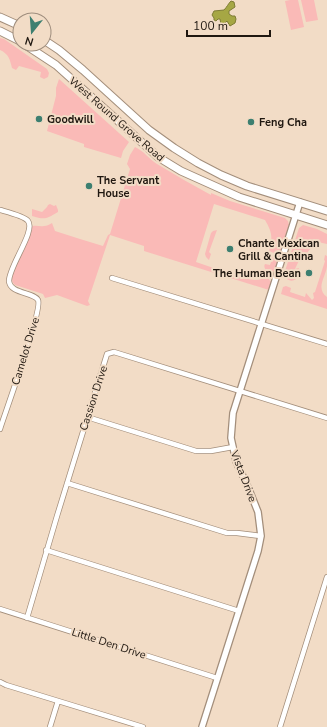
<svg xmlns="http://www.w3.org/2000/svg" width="327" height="727" viewBox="0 0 327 727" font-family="'Nunito Sans',sans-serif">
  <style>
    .green { fill: #fabab7 }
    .water { fill: #a6a744; stroke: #7e7c34 }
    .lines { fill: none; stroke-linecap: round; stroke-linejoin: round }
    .minor-casing { stroke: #a38e7b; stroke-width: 6 }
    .tertiary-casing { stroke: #a38e7b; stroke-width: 8 }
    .primary-casing { stroke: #a38e7b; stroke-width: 9 }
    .minor { stroke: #fff; stroke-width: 4.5 }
    .tertiary { stroke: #fff; stroke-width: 5.5 }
    .primary { stroke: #fff; stroke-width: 7 }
    .poi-dot { fill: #3d7f70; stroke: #f2dcc6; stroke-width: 1.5 }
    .labels { text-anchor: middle; stroke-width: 4; stroke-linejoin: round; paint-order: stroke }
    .poi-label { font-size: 11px; font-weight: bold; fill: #1f1710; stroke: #f2dcc6; text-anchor: start }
    .street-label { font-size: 11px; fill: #1f1710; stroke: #f2dcc6 }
  </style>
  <rect width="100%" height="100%" fill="#f2dcc6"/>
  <!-- green -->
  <path class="green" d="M290 0H298L304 27 291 30 285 1Z
    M301 0H314L318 20 306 22Z
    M0 38 4 39 47 69 49 73 48 77 44 79 40 77 41 72 19 66 16 70 12 68C10 60 9 54 0 50Z
    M59 79 129 142 123 151 121 158 84 147V144L47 131 56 96V88Z
    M135 147C144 151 149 159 157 164 175 175 193 185 211 195V193L230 201 285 218 288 221 289 225 276 268 274 271 269 272C266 271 263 267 265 264L270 265 274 253 269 251C273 237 272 232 265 220L214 204 196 262 234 275 233 277 235 278 238 276C243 277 249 280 255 280 260 280 263 278 268 278L271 282V286L269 290 144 251V246L110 235 88 301 90 305 87 306 57 295 45 298 43 294 40 293 15 285C11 282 12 278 13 273L31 228 33 226C37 225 40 227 44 226 47 226 50 224 52 223L55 231 80 239 103 246 108 235 110 234 130 169 127 164 130 155Z
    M50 204 54 206 56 205 58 210V212C46 219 45 220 32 216V209L42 212 47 207 48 205Z
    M303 225 317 229 327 234V244L318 242 317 247C313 246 310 249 307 253L303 252 295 269 299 268 298 271 293 273 291 279 295 278 296 279C291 283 285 279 284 274L298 231 299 228Z
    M217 230 209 252 211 254 209 260 206 257 205 254 211 233 213 231Z
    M325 255 327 256C327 259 327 263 327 266 326 277 315 288 327 297V309L281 294 283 287 286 286 291 288 290 292 305 297 306 293 312 300 314 298 313 293 315 292 325 261 324 260Z"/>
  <!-- water -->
  <path class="water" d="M231 1 234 2 235 7 229 11V14L232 16H235L236 19 235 23 230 26 227 21 225 23 223 26 221 25 220 19H218L216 21 214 20V18L212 15 214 11 224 10C227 7 228 4 231 1Z"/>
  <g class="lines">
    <defs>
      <path id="minor" d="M0 210C7 212 24 216 28 221 36 231 9 266 9 281 10 294 34 292 38 300 43 309 5 413 0 429
        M112 278 327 344
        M87 417 196 451H211L233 447
        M67 483 227 533H237L261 536
        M46 550 239 611
        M0 609 217 678
        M27 618 57 516 107 354 114 352 327 418
        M0 682 6 685 143 727
        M50 727 58 701
        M280 727 327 577"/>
      <path id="tertiary" d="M202 727 258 551 261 536 258 512 250 492 236 461 233 447 231 438 233 413 300 202"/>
      <path id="primary" d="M0 17 20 26
        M0 31 20 41
        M44 40 59 50 83 70 149 130 174 148 198 163 221 175 247 186 327 211
        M24 44 56 65 158 157 181 171 239 197 327 225"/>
    </defs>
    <!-- minor casing -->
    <use href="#minor" class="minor-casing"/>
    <!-- tertiary casing -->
    <use href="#tertiary" class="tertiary-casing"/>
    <!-- primary casing -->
    <use href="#primary" class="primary-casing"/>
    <!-- minor -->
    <use href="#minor" class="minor"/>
    <!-- tertiary -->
    <use href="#tertiary" class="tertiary"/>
    <!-- primary -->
    <use href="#primary" class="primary"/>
  </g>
  <!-- markers -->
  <g class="poi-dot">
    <circle cx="39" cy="119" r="4"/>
    <circle cx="251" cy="122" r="4"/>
    <circle cx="89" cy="186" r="4"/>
    <circle cx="230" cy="249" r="4"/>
    <circle cx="309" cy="273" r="4"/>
  </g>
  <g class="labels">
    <!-- poi labels -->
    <g class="poi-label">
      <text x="47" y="123">Goodwill</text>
      <text x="259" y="126">Feng Cha</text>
      <text x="97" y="184">The Servant<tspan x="97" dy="13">House</tspan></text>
      <text x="238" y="247">Chante Mexican<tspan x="238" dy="13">Grill &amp; Cantina</tspan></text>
      <text x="301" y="277" text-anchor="end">The Human Bean</text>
    </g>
    <!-- street labels -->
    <g class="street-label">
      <text transform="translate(117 119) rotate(41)" y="4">West Round Grove Road</text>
      <text transform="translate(25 351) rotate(-73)" y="4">Camelot Drive</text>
      <text transform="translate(93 398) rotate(-72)" y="4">Cassion Drive</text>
      <text transform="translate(244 476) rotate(69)" y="4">Vista Drive</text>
      <text transform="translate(109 643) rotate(18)" y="4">Little Den Drive</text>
    </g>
  </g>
  <!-- north arrow -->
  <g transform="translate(32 32) rotate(197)"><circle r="19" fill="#f2dcc6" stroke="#9e8d7d"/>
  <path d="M0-3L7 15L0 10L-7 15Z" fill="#3d7f70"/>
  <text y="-6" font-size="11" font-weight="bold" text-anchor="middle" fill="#1f1710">N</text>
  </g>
  <!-- scale -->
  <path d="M187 30v6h83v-6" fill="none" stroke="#1f1710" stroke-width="2"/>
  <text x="193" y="30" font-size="12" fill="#1f1710" stroke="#f2dcc6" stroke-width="3" paint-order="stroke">100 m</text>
</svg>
